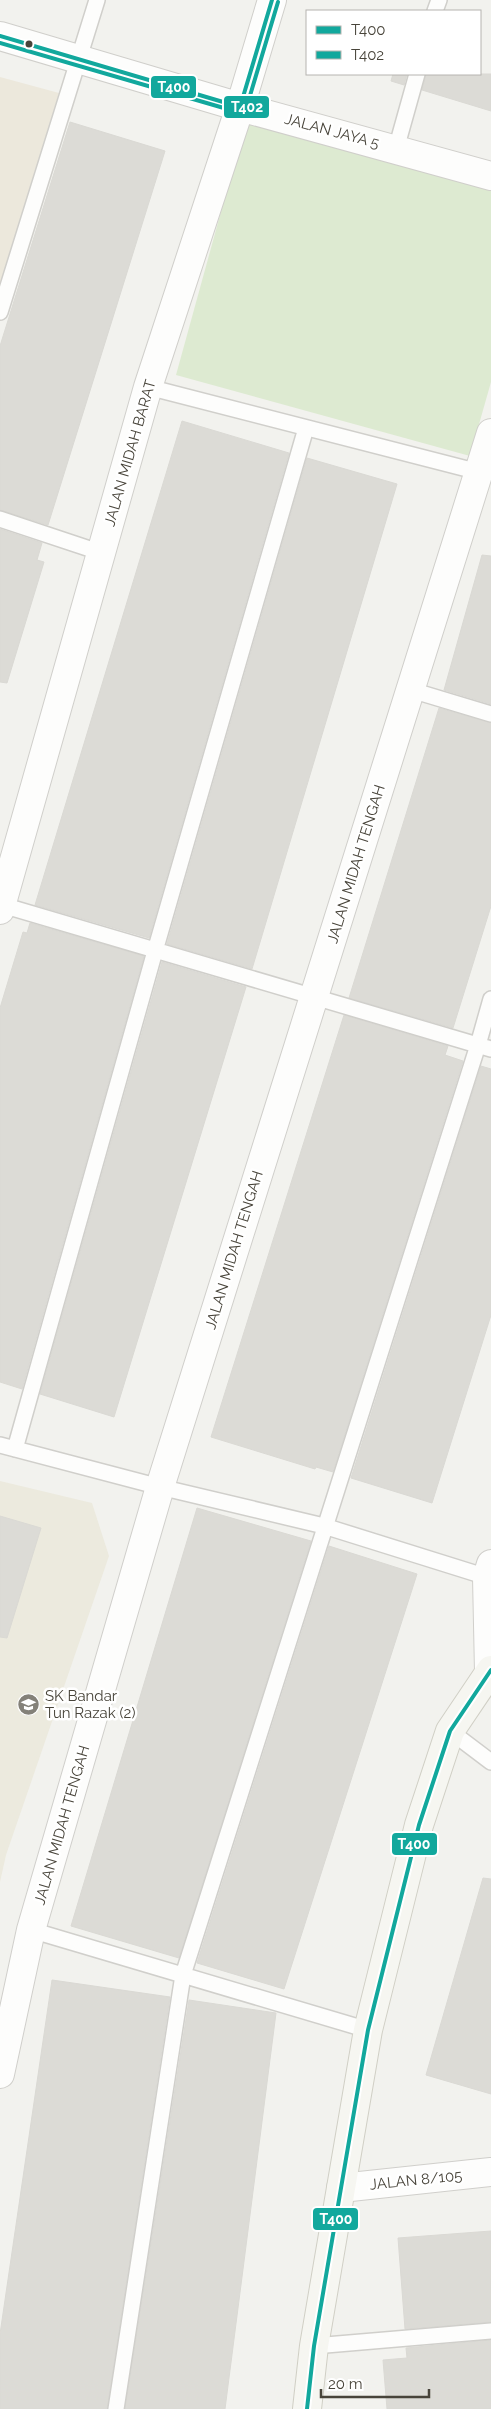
<svg xmlns="http://www.w3.org/2000/svg" width="491" height="2409" viewBox="0 0 491 2409" font-family="Raleway,sans-serif">
  <style>
    .commercial { fill: #ece8dc }
    .education { fill: #eceade }
    .green { fill: #ddead1 }
    .building { fill: #dcdbd6; stroke: #dad9d4 }
    .lines { fill: none; stroke-linecap: round; stroke-linejoin: round }
    .lane-casing { stroke: #d0cfcb; stroke-width: 18 }
    .street-casing { stroke: #d0cfcb; stroke-width: 30 }
    .secondary-casing { stroke: #d0cfc5; stroke-width: 30 }
    .lane { stroke: #fdfdfc; stroke-width: 15 }
    .street { stroke: #fdfdfc; stroke-width: 28 }
    .secondary { stroke: #f6f6f1; stroke-width: 28 }
    .bus-1-casing { stroke: #fff; stroke-width: 8 }
    .bus-2-casing { stroke: #fff; stroke-width: 8 }
    .bus-1 { stroke: #12a89d; stroke-width: 4 }
    .bus-2 { stroke: #12a89d; stroke-width: 4 }
    .bus-dot { fill: #48443a; stroke: #fff; stroke-width: 2 }
    .labels { text-anchor: middle; stroke-width: 5; stroke-linejoin: round; paint-order: stroke }
    .street-label { font-size: 15px; fill: #48443a; stroke: #fff }
    .poi-label { font-size: 15px; fill: #48443a; stroke: #fff; text-anchor: start }
    .line-badge { stroke: #fff; stroke-width: 2 }
    .badge-label { font-size: 14px; text-anchor: middle; font-weight: bold; fill: #fff }
  </style>
  <rect width="100%" height="100%" fill="#f2f2ee"/>
  <!-- commercial -->
  <path class="commercial" d="M0 77 59 93 0 285Z"/>
  <!-- education -->
  <path class="education" d="M0 1481 92 1503 109 1556 6 1855 0 1882Z"/>
  <!-- green -->
  <path class="green" d="M246 121 491 189V382L470 456 176 375Z"/>
  <!-- building -->
  <path class="building" d="M393 74H407L404 85 391 81Z
    M426 74H491V111L422 90Z
    M70 122 165 151 48 525 0 510V346Z
    M182 421 289 453 149 938 35 905Z
    M307 458 397 484 252 969 167 944Z
    M0 529 42 543 37 560 44 562 7 683 0 682Z
    M482 555 491 556V704L444 690Z
    M439 708 491 723V906L453 1028 349 998Z
    M30 923 144 956 22 1389 0 1382V1008L23 932 27 933Z
    M162 962 246 987 114 1417 40 1394Z
    M344 1015 448 1046 445 1055 463 1061 333 1472 316 1467 315 1469 211 1437Z
    M481 1066 491 1069V1315L432 1503 351 1478Z
    M197 1508 311 1541 179 1958 71 1926Z
    M0 1516 41 1528 7 1638 0 1637Z
    M329 1546 417 1574 284 1989 197 1963Z
    M483 1878 491 1879V2094L426 2075Z
    M52 1980 170 1997 107 2409H0V2334Z
    M189 2000 276 2013 225 2409H125Z
    M491 2231V2322L405 2329 398 2238Z
    M491 2340V2409H387L383 2360 407 2358 406 2348Z"/>
  <g class="lines">
    <defs>
      <path id="lane" d="M435 11 439 0
        M396 149 417 74
        M0 312 97 0
        M148 387 479 472
        M0 519 102 553
        M411 690 491 714
        M2 905 491 1049
        M0 1445 160 1487 324 1526 487 1577
        M15 1449 155 951 306 428
        M450 1731 491 1762
        M31 1930 368 2030
        M314 2346 491 2331
        M116 2409 183 1975 478 1045 491 999"/>
      <path id="street" d="M0 36 240 107 491 176
        M0 910 148 387 240 107 272 0
        M489 1672 487 1577 491 1564
        M0 2074 31 1930 160 1487 491 433
        M341 2188 491 2172"/>
      <path id="secondary" d="M307 2409 314 2346 368 2030 419 1825 450 1731 491 1670"/>
    </defs>
    <!-- lane casing -->
    <use href="#lane" class="lane-casing"/>
    <!-- street casing -->
    <use href="#street" class="street-casing"/>
    <!-- secondary casing -->
    <use href="#secondary" class="secondary-casing"/>
    <!-- lane -->
    <use href="#lane" class="lane"/>
    <!-- street -->
    <use href="#street" class="street"/>
    <!-- secondary -->
    <use href="#secondary" class="secondary"/>
    <defs>
      <path id="bus-1" d="M0 36 240 107 272 0
        M307 2409 314 2346 368 2030 419 1825 450 1731 491 1670"/>
      <path id="bus-2" d="M0 43 241 113 246 109 278 2"/>
    </defs>
    <!-- bus-1 casing -->
    <use href="#bus-1" class="bus-1-casing"/>
    <!-- bus-2 casing -->
    <use href="#bus-2" class="bus-2-casing"/>
    <!-- bus-1 -->
    <use href="#bus-1" class="bus-1"/>
    <!-- bus-2 -->
    <use href="#bus-2" class="bus-2"/>
  </g>
  <!-- icons -->
  <defs>
    <symbol id="school-disc" viewBox="-11 -11 22 22"><circle r="9.5" fill="#848179" stroke="#fff"/><path d="M0-5L7-2L0 1L-7-2ZM-4 1L0 2.5L4 1V4Q0 6-4 4Z" fill="#fff"/></symbol>
  </defs>
  <g fill-rule="evenodd">
    <use href="#school-disc" x="16" y="1692" width="25" height="25"/>
  </g>
  <!-- markers -->
  <circle class="bus-dot" cx="29" cy="44" r="4.5"/>
  <g class="labels">
    <!-- street labels -->
    <g class="street-label">
      <text transform="translate(332 131) rotate(15)" y="5">JALAN JAYA 5</text>
      <text transform="translate(130 453) rotate(-74)" y="5">JALAN MIDAH BARAT</text>
      <text transform="translate(356 864) rotate(-73)" y="5">JALAN MIDAH TENGAH</text>
      <text transform="translate(234 1250) rotate(-73)" y="5">JALAN MIDAH TENGAH</text>
      <text transform="translate(62 1825) rotate(-74)" y="5">JALAN MIDAH TENGAH</text>
      <text transform="translate(416 2180) rotate(-6)" y="5">JALAN 8/105</text>
    </g>
    <!-- poi labels -->
    <g class="poi-label">
      <text x="45" y="1701">SK Bandar<tspan x="45" dy="17">Tun Razak (2)</tspan></text>
    </g>
  </g>
  <g class="line-badge">
    <rect x="150" y="75" width="47" height="24" rx="5" fill="#12a89d"/>
    <rect x="223" y="95" width="47" height="24" rx="5" fill="#12a89d"/>
    <rect x="391" y="1832" width="47" height="24" rx="5" fill="#12a89d"/>
    <rect x="312" y="2207" width="47" height="24" rx="5" fill="#12a89d"/>
  </g>
  <g class="badge-label">
    <text x="174" y="92">T400</text>
    <text x="247" y="112">T402</text>
    <text x="414" y="1849">T400</text>
    <text x="336" y="2224">T400</text>
  </g>
  <!-- legend -->
  <rect x="306" y="10" width="175" height="65" fill="#ffffff" stroke="#b6b4b0"/>
  <rect x="316" y="26" width="25" height="8" fill="#12a89d" stroke="#b6b4b0"/>
  <text x="351" y="35" font-size="15" fill="#48443a">T400</text>
  <rect x="316" y="51" width="25" height="8" fill="#12a89d" stroke="#b6b4b0"/>
  <text x="351" y="60" font-size="15" fill="#48443a">T402</text>
  <!-- scale -->
  <path d="M321 2389v8h108v-8" fill="none" stroke="#48443a" stroke-width="2.5"/>
  <text x="328" y="2389" font-size="15" fill="#48443a" stroke="#ffffff" stroke-width="4" paint-order="stroke">20 m</text>
</svg>
